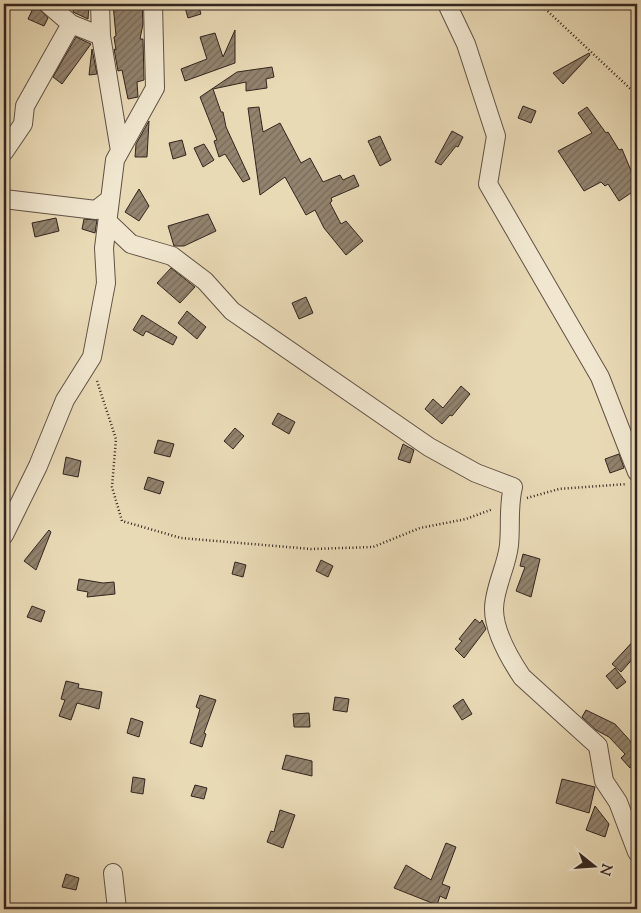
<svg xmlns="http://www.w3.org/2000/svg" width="641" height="913" viewBox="0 0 641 913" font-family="'Sorts Mill Goudy',serif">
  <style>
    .building { fill: url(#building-hatch); stroke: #33251f }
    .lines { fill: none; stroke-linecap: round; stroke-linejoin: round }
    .minor-casing { stroke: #605245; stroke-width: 20 }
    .path { stroke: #33251f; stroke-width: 2.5; stroke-dasharray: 1 2.5; stroke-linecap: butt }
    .minor { stroke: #f1e7d0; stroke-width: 18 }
  </style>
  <defs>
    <pattern id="building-hatch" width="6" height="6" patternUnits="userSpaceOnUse" patternTransform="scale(1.25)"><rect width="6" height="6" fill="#92836e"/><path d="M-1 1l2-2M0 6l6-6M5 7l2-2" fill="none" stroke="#786b5a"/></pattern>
  </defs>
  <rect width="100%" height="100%" fill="#e9dab6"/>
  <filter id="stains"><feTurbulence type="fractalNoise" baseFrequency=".004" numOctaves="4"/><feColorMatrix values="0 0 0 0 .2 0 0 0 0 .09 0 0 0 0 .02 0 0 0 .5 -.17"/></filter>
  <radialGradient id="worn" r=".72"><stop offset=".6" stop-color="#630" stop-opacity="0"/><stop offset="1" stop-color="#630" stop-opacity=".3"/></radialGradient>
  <!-- building -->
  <path class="building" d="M35 4 48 18 44 26 28 19Z
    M74 4H89L88 19 73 12Z
    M113 4H142L143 24 140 39H143L144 80 137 82 138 97 128 99 122 70 118 71 114 49 116 50 114 37 116 36Z
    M184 4H198L201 14 188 18Z
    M235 30V63L185 81 181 69 207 59 200 37 215 33 223 57Z
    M76 37 91 44 62 84 53 77Z
    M92 49 97 74 89 75Z
    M589 53 590 55 563 84 553 73Z
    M272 67 274 77 266 79 267 88 246 91V82L213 89 221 112H223L226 127 250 179 243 182 225 154 219 157 214 141 217 140 200 97 237 72Z
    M523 106 536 111 531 123 518 118Z
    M259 107 263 132 280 123 301 163 310 158 323 182 340 175 343 180 354 175 359 186 331 198 332 201 330 203 341 224 346 221 363 241 346 255 324 228 315 210 306 215 285 177 260 195 248 108Z
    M587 107 606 133 608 132 619 150 622 149 632 173 637 170V189L619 201 608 184 605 186 601 182 584 191 558 151 592 133 578 113Z
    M149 121 147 157H135L136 144Z
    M452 131 463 137 458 147 456 146 441 165 435 162Z
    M380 136 391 160 380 166 368 141Z
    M182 140 186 155 173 159 169 143Z
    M204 144 214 160 203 167 194 148Z
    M139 189 149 206 139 221 125 212Z
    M208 214 216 231 184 246H174L168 226Z
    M56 218 59 231 35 237 32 223Z
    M84 219 97 220 95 233 82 229Z
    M171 268 195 287 180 303 157 283Z
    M306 297 313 313 299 319 292 303Z
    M187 311 206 327 197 339 178 323Z
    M142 315 177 337 173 345 146 331 143 336 133 330Z
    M461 386 470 394 452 416 450 415 442 424 425 409 433 399 443 408Z
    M278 413 295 422 289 434 272 424Z
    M235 428 244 436 233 449 224 441Z
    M158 440 174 444 170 457 154 453Z
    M403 444 414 450 410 463 398 459Z
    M619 454 624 468 610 473 605 459Z
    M66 457 81 461 78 477 63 474Z
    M148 477 164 482 160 494 144 489Z
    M49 530 51 532 36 570 24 561Z
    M523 554 540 559 531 597 516 591 525 567 520 566Z
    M321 560 333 566 328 577 316 571Z
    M235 562 246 565 243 577 232 574Z
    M79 579 103 583 114 582 115 594 87 597 88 592 77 590Z
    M32 606 45 611 41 622 27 617Z
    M475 619 480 623 482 620 486 629 464 658 455 649 462 641 459 639Z
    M637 637V654L621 672 612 664Z
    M615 668 626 682 617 689 606 676Z
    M66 681 79 684 78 688 102 692 99 709 77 703 71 720 59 716 65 700 61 699Z
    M200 695 216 700 204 733 206 734 202 747 190 743 200 709 196 707Z
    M335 697 349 699 347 712 333 710Z
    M463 699 472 714 462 720 453 706Z
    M586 710 615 724 633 744 637 740V768L634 765 630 768 621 758 625 754 609 737 596 730 582 717Z
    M309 713 310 727H294L293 714Z
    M131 718 143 722 139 737 127 733Z
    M286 755 312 761V776L282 769Z
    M133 777 145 779 143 794 131 792Z
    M562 779 595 787 589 813 556 803Z
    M195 785 207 788 204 799 191 796Z
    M595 806 609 824 605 837 586 830Z
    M280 810 295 815 283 848 267 842 271 831 274 832Z
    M446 843 456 847 442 884 450 887 446 899 440 896 437 905 394 888 406 865 431 880Z
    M66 874 79 878 76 890 62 887Z"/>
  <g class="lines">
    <defs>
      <path id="minor" d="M48 4 71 24 101 36
        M100 4 101 36 120 151
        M447 4 466 44 496 136 488 184 600 377 637 472
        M4 152 23 124 25 106 71 24
        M4 199 96 210 110 199
        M108 222 131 244 172 256 205 281 232 311 429 447 476 473 513 487C508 507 511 525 509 545 507 566 494 588 494 609 494 631 510 659 522 677L598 746 604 781 618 802 637 852
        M4 535 38 466 65 400 92 357 106 283 104 248 115 160 155 88 153 4
        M113 873 117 909"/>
    </defs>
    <!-- minor casing -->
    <use href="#minor" class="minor-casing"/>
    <!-- path -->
    <path class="path" d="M540 4 637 95
      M97 381 116 439 112 487 122 521 181 538 311 549 373 547 420 528 466 519 493 509
      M527 498 559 489 627 484"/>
    <!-- minor -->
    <use href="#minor" class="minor"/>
  </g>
  <!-- margin -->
  <rect width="641" height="913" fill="none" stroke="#e9dab6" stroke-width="20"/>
  <rect x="5" y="5" width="631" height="903" fill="none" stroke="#33251f" stroke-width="2.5"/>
  <rect x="10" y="10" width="621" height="893" fill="none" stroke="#33251f"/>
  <!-- north arrow -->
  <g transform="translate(594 866) rotate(107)" stroke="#f1e7d0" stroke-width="4" paint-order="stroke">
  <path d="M0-4L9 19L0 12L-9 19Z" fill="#33251f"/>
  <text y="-8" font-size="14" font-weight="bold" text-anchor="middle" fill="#33251f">N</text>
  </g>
  <rect width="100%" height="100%" filter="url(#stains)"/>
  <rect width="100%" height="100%" fill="url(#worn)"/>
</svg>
